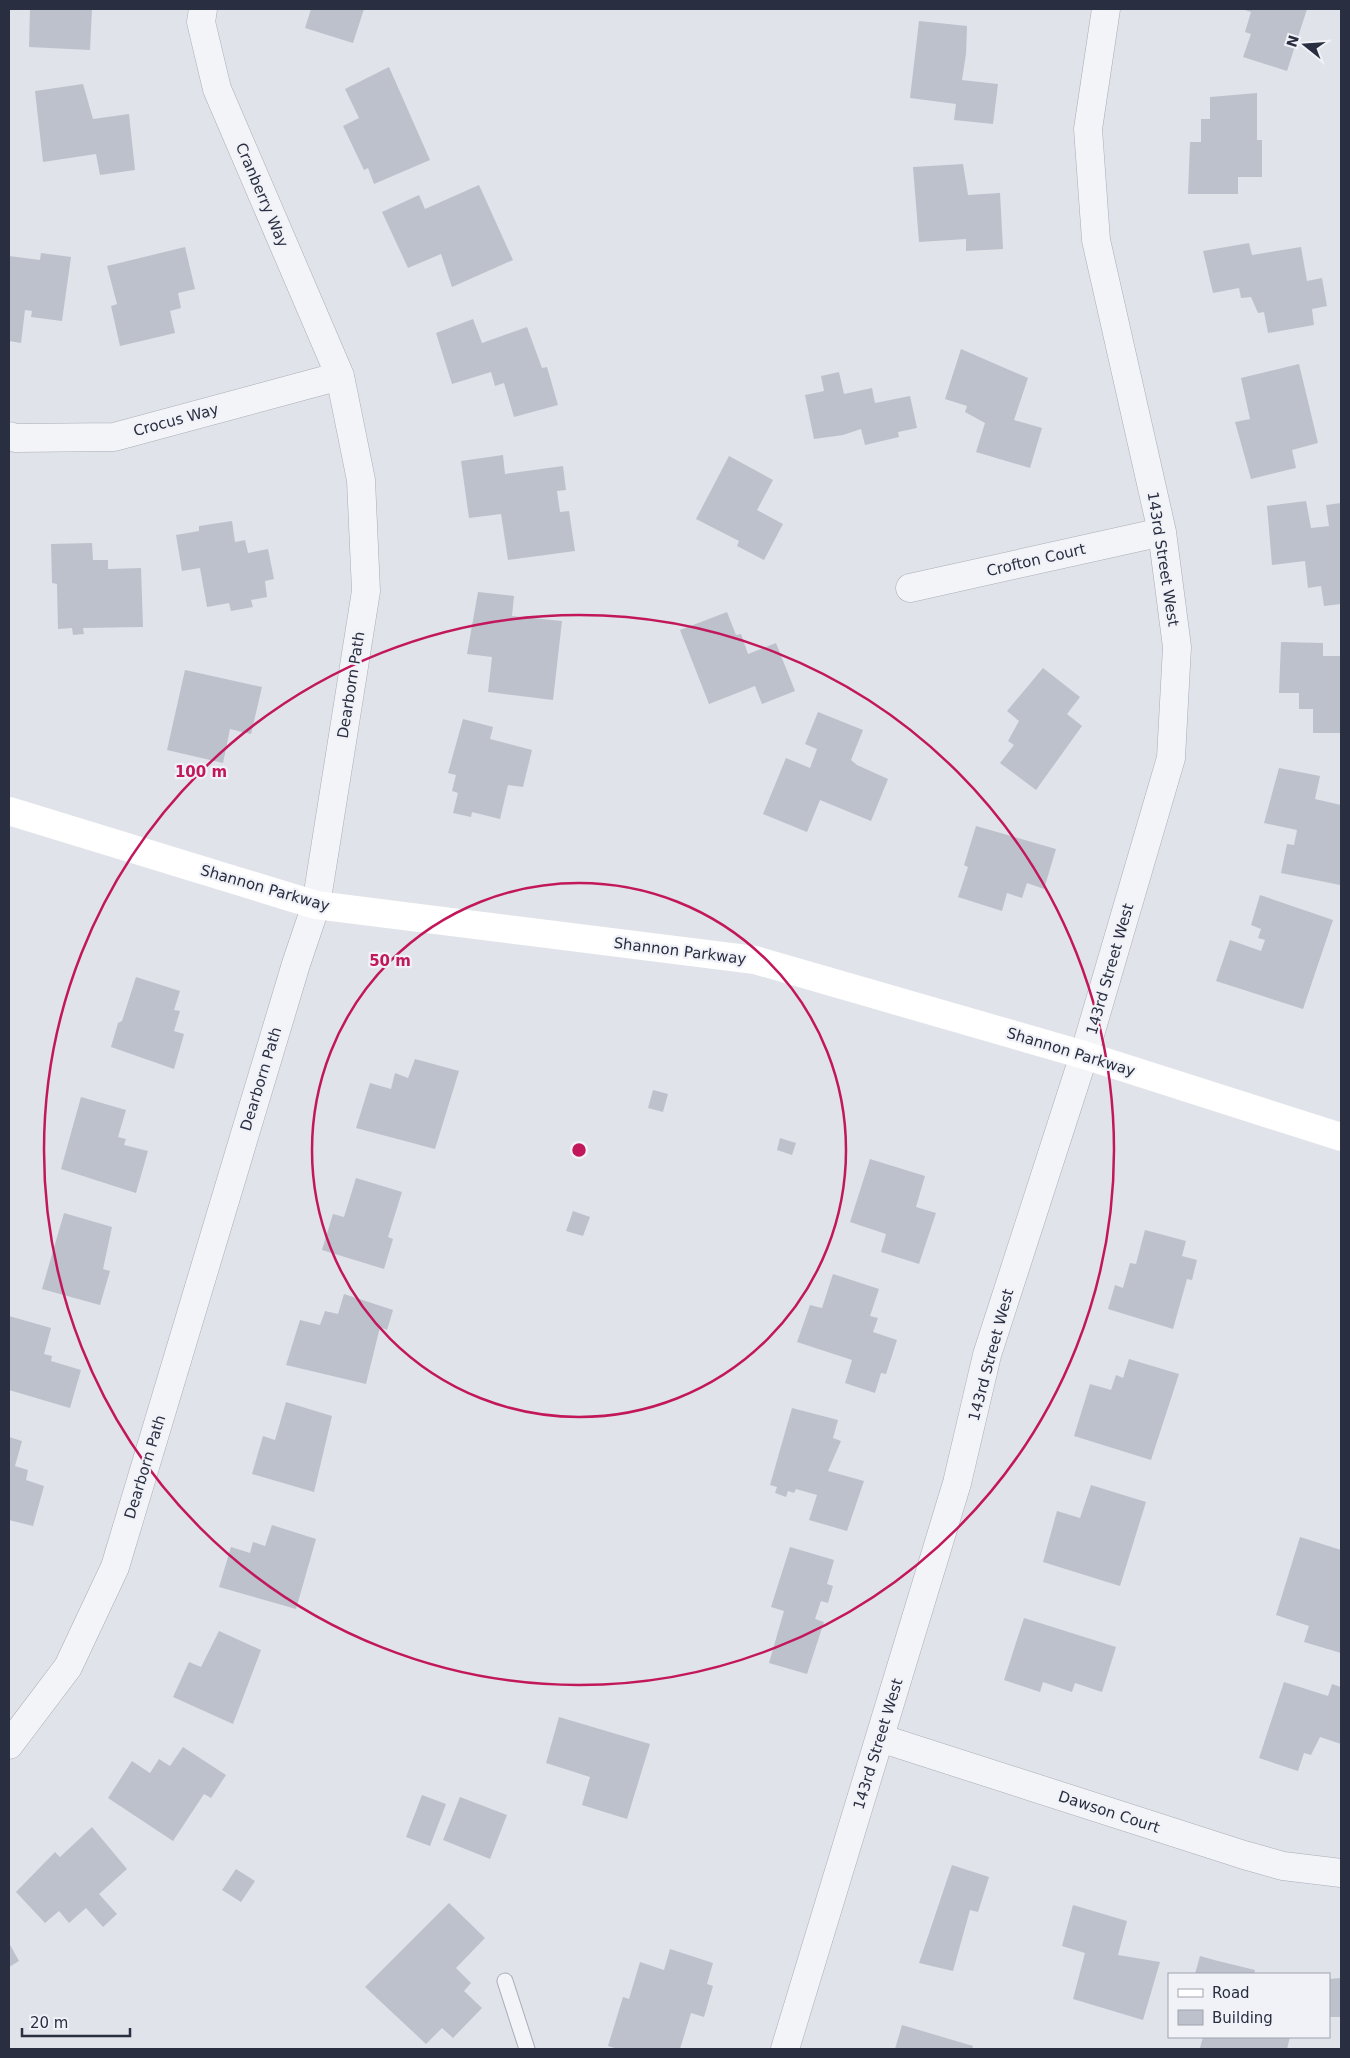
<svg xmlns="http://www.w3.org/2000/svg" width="1350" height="2058" viewBox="0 0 1350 2058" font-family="'DejaVu Sans',sans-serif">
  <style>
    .building { fill: #bdc1cc }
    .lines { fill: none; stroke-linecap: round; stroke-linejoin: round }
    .lane-casing { stroke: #a9adb7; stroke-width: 17 }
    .street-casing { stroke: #a9adb7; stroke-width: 29 }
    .lane { stroke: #f3f4f8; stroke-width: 15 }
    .street { stroke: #f3f4f8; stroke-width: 28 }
    .secondary { stroke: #fff; stroke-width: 28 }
    .ring { fill: none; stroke: #c2185b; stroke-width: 2.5 }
    .labels { text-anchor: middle; stroke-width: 4.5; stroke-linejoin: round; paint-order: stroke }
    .street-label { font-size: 15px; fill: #292e41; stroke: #f0f2f7 }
    .centre { fill: #c2185b; stroke: #f0f2f7; stroke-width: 2.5 }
    .ring-label { font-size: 15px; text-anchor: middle; font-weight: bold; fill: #c2185b; stroke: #f0f2f7; stroke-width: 4.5; stroke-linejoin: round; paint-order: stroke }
  </style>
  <rect width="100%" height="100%" fill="#e0e3e9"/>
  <!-- building -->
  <path class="building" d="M30 9H92L90 50 29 47Z
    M311 9H364L353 43 305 28Z
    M1242 9H1307L1287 71 1243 57 1251 34 1245 32 1251 12Z
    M919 21 967 26 966 54 962 80 998 84 993 124 954 120 956 104 910 98Z
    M389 67 430 160 374 184 368 168 364 170 343 126 359 118 345 89Z
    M83 84 93 119 129 114 135 170 100 175 96 154 43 162 35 91Z
    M1257 93V140H1262V177H1238V194H1188L1190 142H1201V119H1210V97Z
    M963 164 968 195 1000 193 1003 249 966 251V239L919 242 913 167Z
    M479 185 513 260 452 287 441 254 408 268 382 212 419 195 425 209Z
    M1249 243 1252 255 1301 247 1307 281 1322 278 1327 306 1312 309 1314 325 1268 333 1264 312 1258 313 1251 297 1241 298 1239 288 1213 293 1203 251Z
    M185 247 195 289 178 293 181 308 170 311 175 333 120 346 111 306 117 304 107 266Z
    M41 253 71 257 62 321 31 317 32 311 25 310 21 343 9 341V256L40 260Z
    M473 319 482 343 527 327 542 368 547 367 558 405 514 417 504 383 495 386 491 372 452 384 436 333Z
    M961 349 1028 378 1014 420 1042 428 1030 468 976 452 985 423 965 412 967 406 945 399Z
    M1299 364 1318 443 1292 450 1296 468 1251 479 1235 422 1250 419 1241 378Z
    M839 372 844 394 872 388 875 403 910 396 917 428 898 432 899 437 865 445 861 429 843 435 814 439 805 395 824 391 821 376Z
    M503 455 505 474 563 466 566 490 557 491 560 512 569 511 575 551 508 560 501 514 469 518 461 461Z
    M729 456 773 480 757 510 783 524 764 560 737 546 739 541 696 519Z
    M1306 501 1311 528 1329 526 1326 505 1341 503V604L1324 606 1321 586 1308 588 1305 561 1272 565 1267 506Z
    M232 521 235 542 245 540 248 553 268 549 274 579 265 581 267 597 251 600 253 607 231 611 229 603 207 607 200 568 182 571 176 535 199 531V526Z
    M92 543 93 560H108V569L141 568 143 627 83 628 84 634 73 635 72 628 58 629 57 584 52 583 51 544Z
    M478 592 514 596 512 616 562 621 553 700 488 692 492 657 467 654Z
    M727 612 736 635 741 634 748 654 776 643 795 691 762 704 755 686 709 704 680 630Z
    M1281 642 1323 643V656H1341V733H1313V709H1299V693H1279Z
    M1043 668 1080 697 1067 714 1082 726 1036 790 1000 763 1014 745 1008 741 1019 721 1007 711Z
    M185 670 262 687 251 734 230 729 223 763 167 750Z
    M818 712 863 730 851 760 857 765 888 779 871 821 820 800 807 832 763 814 786 758 810 768 817 749 805 744Z
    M463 719 493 727 490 739 532 750 523 787 508 785 500 819 472 812 471 817 453 813 458 793 452 791 456 775 448 773Z
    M1279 768 1320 776 1315 799 1341 805 1340 885 1281 873 1287 844 1294 845 1297 830 1264 823Z
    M976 826 1056 849 1044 889 1027 883 1022 898 1007 893 1002 911 958 897 968 867 964 865Z
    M1260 895 1333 920 1303 1009 1216 981 1230 940 1261 951 1265 940 1258 938 1261 929 1251 925Z
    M136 977 180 991 174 1010 180 1011 174 1031 184 1034 174 1069 111 1047 118 1023 122 1021Z
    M415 1059 459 1071 435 1149 356 1128 370 1083 391 1089 395 1073 408 1078Z
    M653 1090 668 1094 663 1112 648 1108Z
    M81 1097 126 1110 118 1137 126 1139 124 1145 148 1151 136 1193 61 1169Z
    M780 1138 796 1143 792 1155 777 1150Z
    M870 1159 925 1176 916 1207 936 1213 919 1264 881 1252 886 1234 850 1222Z
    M356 1178 402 1192 388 1237 393 1239 384 1269 322 1250 333 1214 344 1217Z
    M573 1211 590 1217 583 1236 566 1231Z
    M64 1213 112 1227 103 1269 110 1271 100 1305 42 1289Z
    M1145 1230 1186 1241 1182 1256 1197 1260 1192 1280 1187 1279 1173 1329 1108 1309 1115 1285 1123 1288 1130 1263 1136 1264Z
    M833 1274 879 1289 870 1316 878 1318 873 1332 897 1340 886 1374 881 1373 875 1393 845 1383 852 1360 797 1342 810 1305 822 1308Z
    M344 1294 393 1310 387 1330 380 1327 366 1384 286 1365 300 1320 320 1325 325 1311 338 1314Z
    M9 1316 51 1328 44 1354 52 1356 51 1361 81 1370 70 1408 9 1390Z
    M1129 1359 1179 1374 1151 1460 1074 1436 1090 1384 1111 1390 1116 1375 1123 1378Z
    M286 1402 332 1416 314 1492 252 1474 263 1436 275 1440Z
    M792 1408 838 1420 833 1438 841 1441 828 1471 864 1481 847 1531 809 1520 817 1495 796 1489 794 1493 788 1491 786 1497 775 1493 777 1487 770 1485Z
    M9 1437 22 1441 15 1466 28 1470 26 1480 44 1486 33 1526 9 1520Z
    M1091 1485 1146 1502 1120 1586 1043 1562 1057 1511 1080 1518Z
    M272 1525 316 1539 296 1609 219 1587 231 1547 250 1553 253 1542 265 1546Z
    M1300 1537 1341 1550V1653L1304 1642 1309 1626 1276 1615Z
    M790 1547 834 1560 827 1584 833 1586 828 1603 821 1601 815 1619 824 1622 807 1674 769 1663 784 1611 771 1607Z
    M1024 1618 1116 1647 1102 1692 1075 1683 1072 1692 1043 1682 1040 1692 1004 1680Z
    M219 1631 261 1650 233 1724 173 1697 189 1662 201 1667Z
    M1284 1682 1328 1696 1332 1684 1341 1687V1744L1320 1737 1311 1755 1304 1753 1298 1771 1259 1758Z
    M559 1717 650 1744 627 1819 582 1805 590 1777 546 1763Z
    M183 1747 226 1775 211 1798 204 1794 173 1841 108 1798 132 1761 150 1773 159 1759 170 1766Z
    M422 1795 446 1804 430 1846 406 1837Z
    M460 1797 507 1815 490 1859 443 1840Z
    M92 1827 127 1869 99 1894 117 1914 103 1927 86 1908 69 1923 59 1911 45 1923 16 1892 55 1852 60 1857Z
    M952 1865 989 1877 978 1912 970 1910 953 1971 919 1963Z
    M236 1869 255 1881 241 1902 222 1890Z
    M449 1903 485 1938 456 1968 471 1983 464 1991 482 2008 453 2038 442 2028 426 2044 365 1987Z
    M1073 1905 1127 1921 1118 1955 1160 1962 1143 2020 1073 1999 1085 1953 1062 1946Z
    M9 1943 19 1961 9 1967Z
    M670 1949 713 1963 707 1984 713 1986 704 2017 691 2013 680 2049H618L608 2046 623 1997 629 1999 640 1962 664 1970Z
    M1200 1956 1218 1961 1255 1970 1254 1974H1195Z
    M1341 1978V2017H1329V1979Z
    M902 2025 973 2046 972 2049H895Z
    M1203 2037H1290L1287 2049H1203L1200 2048Z"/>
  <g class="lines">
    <defs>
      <path id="lane" d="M505 1981 527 2049"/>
      <path id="street" d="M9 436 16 438 114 437 340 376
        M910 588 1162 532
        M880 1738 1244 1855 1283 1866 1341 1873
        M9 1745 68 1667 115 1567 296 964 316 905 366 591 361 480 340 376 217 89 201 22 203 9
        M785 2049 957 1483 987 1355 1084 1055 1171 758 1177 647 1162 532 1096 240 1088 129 1106 9"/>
    </defs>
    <!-- lane casing -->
    <use href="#lane" class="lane-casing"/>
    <!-- street casing -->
    <use href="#street" class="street-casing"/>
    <!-- lane -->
    <use href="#lane" class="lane"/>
    <!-- street -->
    <use href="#street" class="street"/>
    <!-- secondary -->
    <path class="secondary" d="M9 811 316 905 755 960 1084 1055 1341 1137"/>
  </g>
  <!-- distance rings -->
  <g class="ring">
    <circle cx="579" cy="1150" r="267"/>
    <circle cx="579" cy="1150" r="535"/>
  </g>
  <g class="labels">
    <!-- street labels -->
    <g class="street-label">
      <text transform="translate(262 195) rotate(67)" y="5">Cranberry Way</text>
      <text transform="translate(176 420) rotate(-15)" y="5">Crocus Way</text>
      <text transform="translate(1163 559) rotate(81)" y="5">143rd Street West</text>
      <text transform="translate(1036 560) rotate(-13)" y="5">Crofton Court</text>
      <text transform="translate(351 685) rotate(-81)" y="5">Dearborn Path</text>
      <text transform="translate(265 888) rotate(16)" y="5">Shannon Parkway</text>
      <text transform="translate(680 951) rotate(7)" y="5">Shannon Parkway</text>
      <text transform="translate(1110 969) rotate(-74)" y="5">143rd Street West</text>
      <text transform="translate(1071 1052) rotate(17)" y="5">Shannon Parkway</text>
      <text transform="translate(261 1079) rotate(-73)" y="5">Dearborn Path</text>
      <text transform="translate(991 1355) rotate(-75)" y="5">143rd Street West</text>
      <text transform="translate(145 1467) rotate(-73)" y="5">Dearborn Path</text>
      <text transform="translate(878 1744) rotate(-73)" y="5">143rd Street West</text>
      <text transform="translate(1109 1812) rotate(18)" y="5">Dawson Court</text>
    </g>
  </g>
  <circle cx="579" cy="1150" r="8" class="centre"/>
  <g class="ring-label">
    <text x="201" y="777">100 m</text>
    <text x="390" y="966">50 m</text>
  </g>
  <!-- border -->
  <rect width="1350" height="2058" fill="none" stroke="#292e41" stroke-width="20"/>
  <!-- legend -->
  <rect x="1168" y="1973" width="162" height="65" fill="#f0f2f7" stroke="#a0a4ae"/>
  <rect x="1178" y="1989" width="25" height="8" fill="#ffffff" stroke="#a0a4ae"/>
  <text x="1212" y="1998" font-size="15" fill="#292e41">Road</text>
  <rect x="1178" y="2010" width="25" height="15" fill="#bdc1cc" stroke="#a0a4ae"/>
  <text x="1212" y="2023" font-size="15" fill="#292e41">Building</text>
  <!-- north arrow -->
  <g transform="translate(1305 45) rotate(287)" stroke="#f0f2f7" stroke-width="4" paint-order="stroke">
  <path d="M0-4L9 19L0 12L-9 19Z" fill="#292e41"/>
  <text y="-8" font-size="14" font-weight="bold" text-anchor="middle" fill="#292e41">N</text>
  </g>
  <!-- scale -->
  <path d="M22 2028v8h108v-8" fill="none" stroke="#292e41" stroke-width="2.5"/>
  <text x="30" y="2028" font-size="15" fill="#292e41" stroke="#f0f2f7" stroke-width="4" paint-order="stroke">20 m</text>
</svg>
